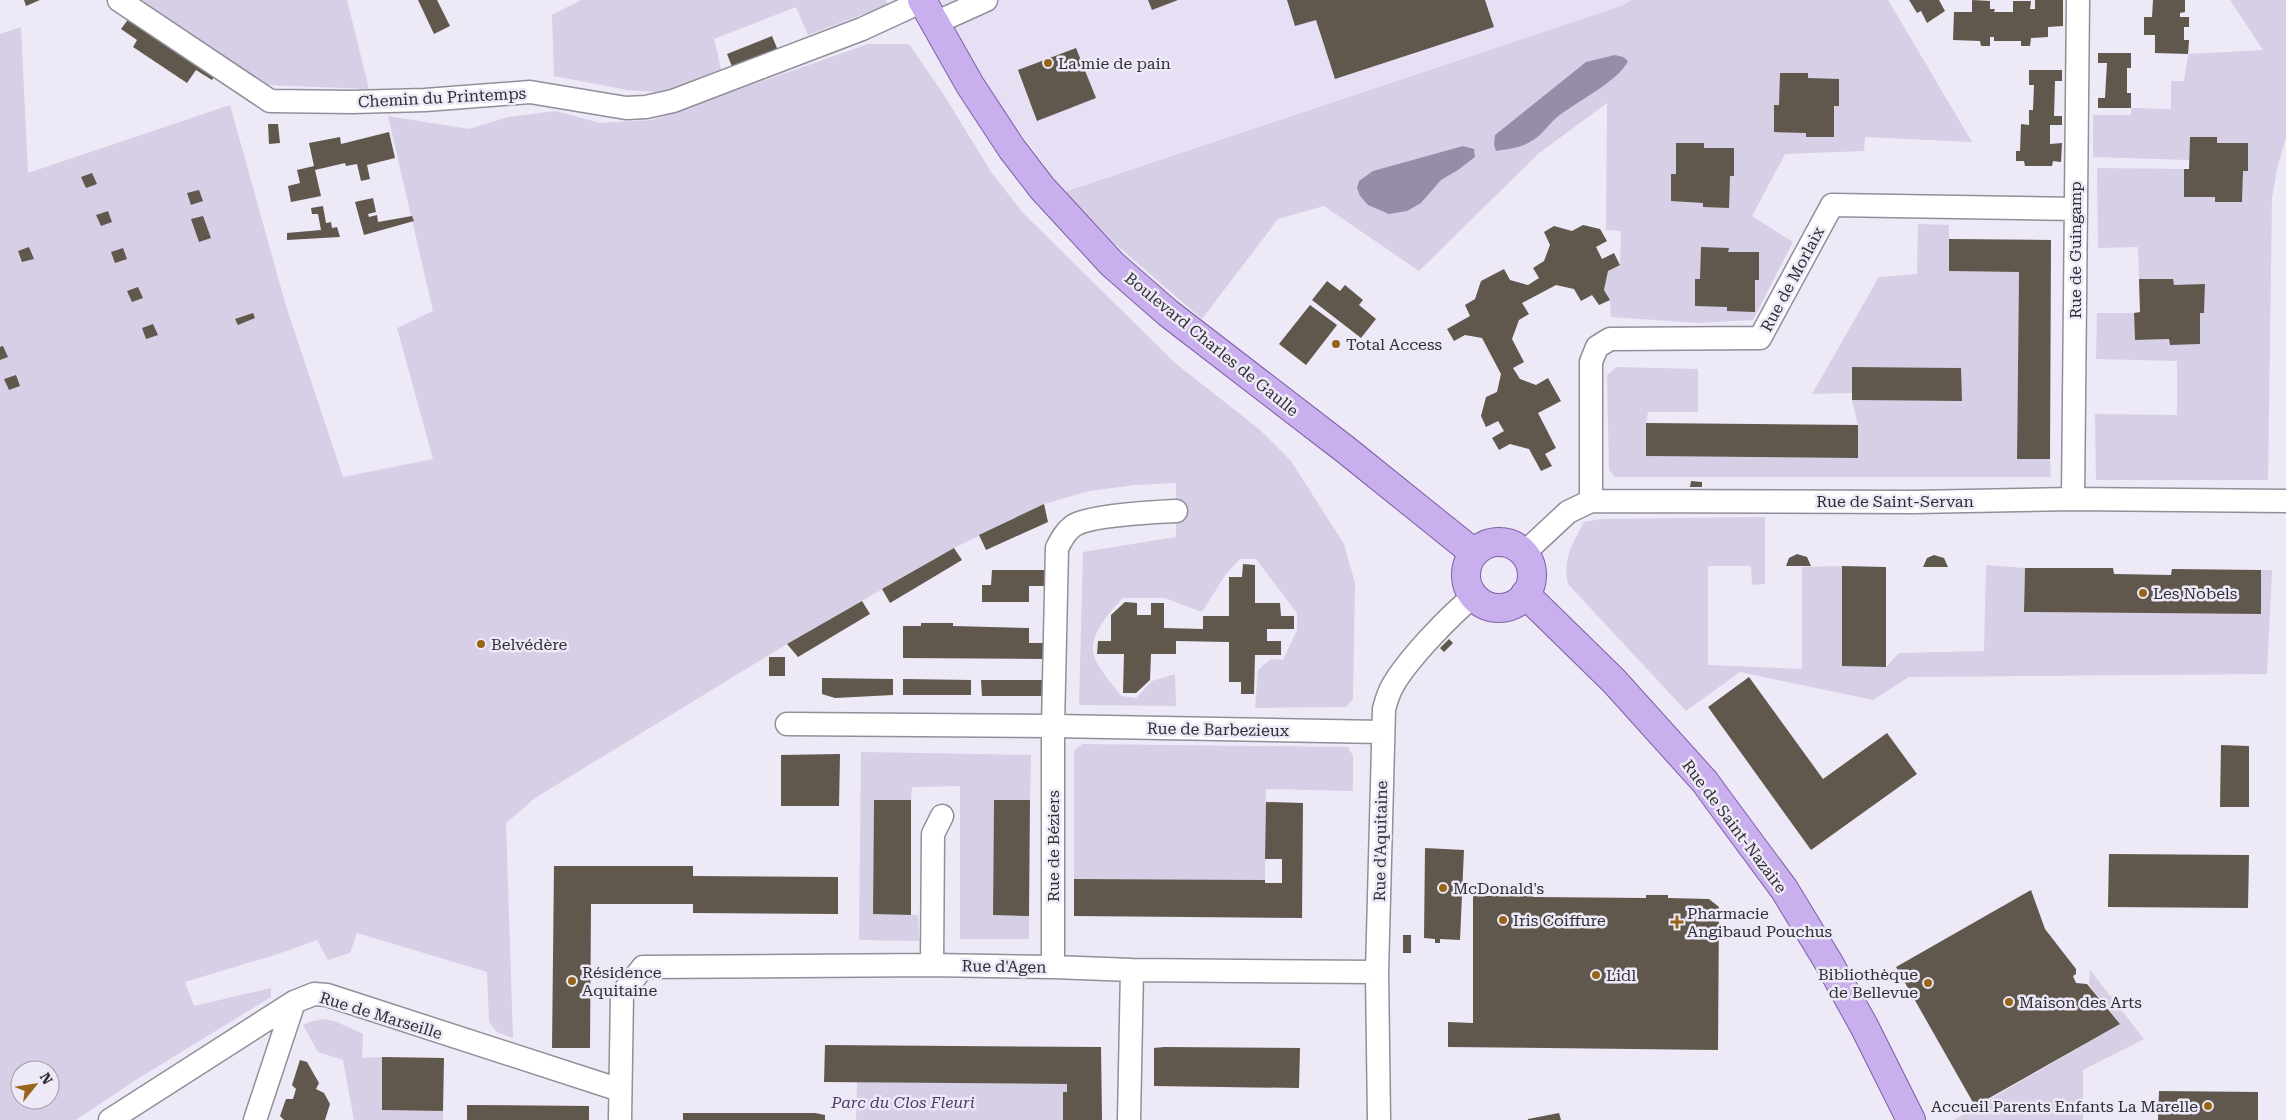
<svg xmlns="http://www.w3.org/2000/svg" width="2286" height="1120" viewBox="0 0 2286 1120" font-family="'Roboto Serif',serif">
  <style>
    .built { fill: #e7e0f5 }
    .green { fill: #d7cfe6; fill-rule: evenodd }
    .water { fill: #978da9 }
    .building { fill: #60574d }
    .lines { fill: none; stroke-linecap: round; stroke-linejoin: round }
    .minor-casing { stroke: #928e9a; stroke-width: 25 }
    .primary-casing { stroke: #7d5fa6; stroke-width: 30 }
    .minor { stroke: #fff; stroke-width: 22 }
    .primary { stroke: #caafee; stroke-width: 28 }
    .poi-dot { fill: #976518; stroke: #ede9f6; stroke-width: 2 }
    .labels { text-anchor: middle; stroke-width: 5; stroke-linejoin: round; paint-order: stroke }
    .poi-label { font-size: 16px; fill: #312f35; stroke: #ede9f6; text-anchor: start }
    .street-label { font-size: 16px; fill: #312f35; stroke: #ede9f6 }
    .park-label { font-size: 16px; font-style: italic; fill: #4d3c67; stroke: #ede9f6 }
  </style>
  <rect width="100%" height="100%" fill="#ede9f6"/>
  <!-- built -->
  <path class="built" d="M941 0H1632L1621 6 1064 191 1019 131 986 84Z"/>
  <!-- green -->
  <path class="green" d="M140 0H347L369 89 267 85Z
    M581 0H886L888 5 808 35 796 7 714 39 722 73 670 93 627 90 554 76 552 15Z
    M1632 0H1888L1972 142 1865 137 1864 151 1785 154 1752 216 1793 242 1753 320 1699 323 1611 317 1610 300 1604 290 1608 271 1620 265 1621 231 1606 230 1607 103 1538 154 1419 271 1324 206 1278 219 1202 319 1114 243 1064 192 1621 6Z
    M2230 0H2286V137L2277 169 2272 198 2268 480H2096L2095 414 2177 415V361L2096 359 2097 313H2134L2135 340 2169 339 2170 345 2200 313H2204L2205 285H2174L2139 279 2138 247 2098 248 2097 168 2184 169V197H2215L2216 202H2242L2243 171H2248L2217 143 2190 137 2189 160 2093 157V115H2131V108L2171 109V81H2184L2188 54 2263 50Z
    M21 27 28 173 230 105 286 306 343 477 433 459 397 328 433 311 388 116 469 129 508 117 556 111 600 123 652 120 868 44H909L944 95 991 172 1023 213 1175 363 1259 429 1291 461 1344 544 1355 583 1353 699 1346 707 1255 708 1258 670 1271 659 1283 660 1297 630V613L1256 559H1240L1226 574 1202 612 1165 598H1123C1111 610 1087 637 1094 656 1098 668 1113 685 1121 696L1136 698 1152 681 1175 674 1176 706 1079 705 1083 552 1176 537V483L1135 485 1089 491 1044 504 954 548 787 644 535 798 506 823 513 1038 497 1032 489 1022 487 972 357 933 350 953 328 960 317 940 278 954 185 982 194 1006 271 988V997L134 1081 76 1120H0V34ZM20 1070H50V1100H20Z
    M1918 224 1949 225V271L2019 272 2017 459H2050L2051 477H1615L1609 470 1607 375 1617 367 1698 369V412H1648L1646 423V456L1857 458 1858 425 1852 400 1961 401V368L1852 367V393L1812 394 1879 277 1917 274Z
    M1765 517V584L1752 585 1751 566H1708V665L1802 669V567L1842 566 1886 667 1899 653 1984 651 1986 565 2025 568 2024 612 2261 614V570H2272L2267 674 1909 677 1873 700 1740 672 1686 711 1568 584C1562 559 1573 543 1584 522L1602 519Z
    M1082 744 1348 747 1353 756V791L1266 789 1265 880 1074 879V751Z
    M861 752 1031 755 1030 800 994 801 993 915 1029 916V939H960V786L912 787 911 800H874L873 914 918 915 919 941 859 940Z
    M2090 970 2144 1039 2083 1070V1120H1954L2120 1024 2089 985Z
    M325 1019 337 1022 363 1034 362 1058 382 1057V1110L443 1111V1120H354L343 1060 318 1052 303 1025 313 1021Z
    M857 1082 1067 1084V1092H1064L1063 1120H856Z"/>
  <!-- water -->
  <path class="water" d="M1615 55 1623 57 1628 61C1619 81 1574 103 1556 118 1548 125 1542 135 1533 140 1522 148 1509 149 1496 151L1494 145 1495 135 1586 62Z
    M1463 146 1474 149 1475 157 1458 170 1441 180 1421 203 1407 211 1389 214 1368 205 1360 196 1357 188 1359 181 1373 171Z"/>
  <!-- building -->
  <path class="building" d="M24 0H40L26 6Z
    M418 0H437L450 26 434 34Z
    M1148 0H1178L1152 10Z
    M1287 0H1485L1494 27 1335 79 1316 20 1295 26Z
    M1909 0H1939L1945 11 1927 23 1921 11 1917 13Z
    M1972 0 1990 1V9H1995L1994 12H2013V1H2031L2030 9H2035V0H2063V26L2048 27V37L2031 38 2030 46H2021V41H1994V37H1990V46H1981L1980 41 1953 40 1954 12H1972Z
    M2153 0H2185V12L2180 13V17H2189V27H2184V40H2189L2188 54 2155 53V35H2144V17H2152Z
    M130 17 216 74 212 80 196 70 187 83 133 47 137 40 121 29Z
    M772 36 779 53 733 69 727 54Z
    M1076 48 1096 98 1037 121 1018 70Z
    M2098 53H2131V68H2127V93H2131V108H2098V98H2105L2107 63H2098Z
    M2029 70H2062V81H2055L2054 116H2062V125H2050V144L2062 143 2061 162 2053 161 2052 166H2025L2024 161H2016V151H2020L2021 124 2029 125V110H2033L2034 85H2029Z
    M1780 73H1808V78L1839 79V106H1834V137H1806V133L1774 132V105H1779Z
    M268 124H278L280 143 269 144Z
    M389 132 395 158 367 165 370 179 361 181 357 164 346 166 345 163 315 170 321 196 291 202 288 186 300 183 297 170 314 166 309 143 340 137 341 144Z
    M2190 137H2217V143H2248V171H2243L2242 202H2215V197H2184V169H2189Z
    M1676 143H1704V148H1734V176H1730L1729 208 1703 207V203L1671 201V174H1676Z
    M92 173 97 184 86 188 81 177Z
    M199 190 203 201 191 205 187 193Z
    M373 198 376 212 368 214 369 217 377 215 378 222 412 216 414 221 364 235 355 202Z
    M323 206 326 223 331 222 332 228 337 227 340 237 287 240V233L321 230 318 214H312L311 208Z
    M108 211 112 222 101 226 96 215Z
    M203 216 211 238 199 242 191 219Z
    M1583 225 1600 229 1607 241 1596 247 1602 259 1614 253 1620 265 1608 271 1604 290 1610 300 1599 305 1592 295 1581 301 1574 289 1556 285 1522 303 1529 314 1519 320 1512 339 1524 362 1513 368 1520 379 1536 385 1548 378 1561 401 1538 413 1556 448 1545 454 1552 466 1541 471 1529 449 1510 444 1499 450 1492 438 1504 431 1498 421 1486 427 1481 416 1486 397 1497 392 1501 374 1482 338 1465 335 1454 341 1447 329 1470 316 1465 305 1475 299 1481 281 1504 269 1510 280 1528 285 1539 278 1533 268 1544 261 1550 245 1544 232 1554 226 1572 231Z
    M1949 239 2051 240 2050 459H2017L2019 272 1949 271Z
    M29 247 34 259 22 262 18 251Z
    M1701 247 1729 248 1728 252H1759V280H1755V312L1727 311V307L1695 306V279H1700Z
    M123 248 127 259 115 263 111 252Z
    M2139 279H2173L2174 285 2205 284 2204 313H2200V344L2170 345 2169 339 2135 340 2134 313 2140 312Z
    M1327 281 1340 291 1345 285 1363 300 1359 305 1376 319 1361 338 1312 300Z
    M138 287 143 298 132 302 127 291Z
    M1310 305 1337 325 1306 365 1279 344Z
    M253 313 255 318 238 325 235 319Z
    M153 324 158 335 146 339 142 328Z
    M3 346 8 357 0 360V347Z
    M1852 367 1961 368 1962 401 1852 400Z
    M16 375 20 386 9 390 4 379Z
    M1646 423 1858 425V458L1646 456Z
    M1691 481 1702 482V487H1690Z
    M1044 504 1048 522 986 550 979 535Z
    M954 548 962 560 890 603 882 589Z
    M1797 554 1807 557 1811 566H1786L1789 558Z
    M1934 555 1944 558 1948 567H1923L1927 558Z
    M1243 564 1255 565V603H1280L1281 616H1294V629H1267V641H1281V655H1255L1254 694H1241V682H1229V642L1176 641V654H1151L1150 680 1136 693H1123L1124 654H1097L1098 641H1111V615L1125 602 1137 603V615H1151V603H1164V628L1203 629V616H1229V577H1242Z
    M1842 566 1886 567V667L1842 666Z
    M2025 568H2113L2114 574 2171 575 2172 569 2261 570V614L2024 612Z
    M992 570H1048V586H1029V602H982V585H991Z
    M862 601 870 614 798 657 787 644Z
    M921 623H953V626L1029 628V643H1047V659L903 658V626H921Z
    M1449 639 1453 643 1444 652 1440 648Z
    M769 657H785V676H769Z
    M1749 677 1823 779 1887 733 1917 774 1811 850 1708 707Z
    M822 678 893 679V695L835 698 822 694Z
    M903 679 971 680V695H903Z
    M981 680H1047L1046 696H982Z
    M2221 745 2249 746V807H2220Z
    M840 754 839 806H781V755Z
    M874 800H911V915L873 914Z
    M994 800H1030L1029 916 993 915Z
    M1266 802 1303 803 1302 918 1074 916V879L1265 880V883H1282V859H1265Z
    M1425 848 1464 850 1460 940 1440 939V943H1435V939L1424 938Z
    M2109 854 2249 855 2248 908 2108 907Z
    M554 866H693V876L838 877V914L693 913V904H591L590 1048H552Z
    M2031 890 2045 929 2076 969V974L2073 976 2076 983 2087 984 2120 1024 1975 1106 1896 967Z
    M1513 893H1533V897L1646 898V895H1668V898L1709 899 1719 907 1718 1050 1448 1047V1022L1473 1023V896H1512Z
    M1403 935H1411V953H1403Z
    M825 1045 1101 1047 1102 1120H1063V1092H1067V1084L824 1082Z
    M1164 1047 1300 1048 1299 1088 1154 1086V1048Z
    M382 1057 444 1058 443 1111 382 1110Z
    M300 1060 307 1062 319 1083 316 1089 324 1093 330 1104 325 1120H284L280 1116 286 1099H293L296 1089 292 1085Z
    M2159 1091 2258 1092V1120H2158Z
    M467 1105 589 1106V1120H467Z
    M683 1113H815L825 1115V1120H683Z
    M1559 1113 1561 1120H1528V1119Z"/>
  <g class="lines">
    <defs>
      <path id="minor" d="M119 0 270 101 352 102 425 100 530 92 626 108 646 107 673 101 862 29 923 1
        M935 23 986 0
        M2073 499 2078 0
        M1591 501V362L1597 347 1610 339 1760 338 1832 205 2075 209
        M1523 554 1568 512 1591 501 1914 502 2073 499 2286 501
        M787 724 1053 726 1057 548C1061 540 1065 532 1073 526 1089 515 1155 512 1176 511
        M932 965 933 834 942 816
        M1053 967V726L1382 732
        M110 1120 294 1002 314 994 327 995 620 1090
        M255 1120 294 1002
        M620 1120 622 994 643 967 932 965 1053 967 1132 970 1377 972
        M1129 1120 1132 970
        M1379 1120 1377 972 1384 709C1386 702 1388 694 1392 687 1406 661 1450 615 1474 596"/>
      <path id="primary" d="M922 0 970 85 1012 149 1042 188 1112 264 1168 313 1346 450 1474 553
        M1466 575a33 33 0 1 1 66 0a33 33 0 1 1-66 0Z
        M1525 594 1614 681 1705 782 1721 804 1784 889 1829 963 1864 1026 1911 1120"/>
    </defs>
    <!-- minor casing -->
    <use href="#minor" class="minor-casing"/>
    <!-- primary casing -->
    <use href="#primary" class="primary-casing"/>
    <!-- minor -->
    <use href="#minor" class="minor"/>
    <!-- primary -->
    <use href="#primary" class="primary"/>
  </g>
  <!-- markers -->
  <g class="poi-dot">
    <circle cx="1048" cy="63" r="5"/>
    <circle cx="1336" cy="344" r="5"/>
    <circle cx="2143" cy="593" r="5"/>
    <circle cx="481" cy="644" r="5"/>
    <circle cx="1443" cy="888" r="5"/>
    <circle cx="1503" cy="920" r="5"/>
    <path d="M1674.5 914.5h5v5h5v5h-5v5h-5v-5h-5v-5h5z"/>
    <circle cx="1596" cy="975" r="5"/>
    <circle cx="572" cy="981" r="5"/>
    <circle cx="1928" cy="983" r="5"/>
    <circle cx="2009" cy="1002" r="5"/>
    <circle cx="2208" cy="1106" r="5"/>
  </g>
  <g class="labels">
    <!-- poi labels -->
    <g class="poi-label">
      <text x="1058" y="69">La mie de pain</text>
      <text x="1346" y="350">Total Access</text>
      <text x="2153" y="599">Les Nobels</text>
      <text x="491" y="650">Belvédère</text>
      <text x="1453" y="894">McDonald's</text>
      <text x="1687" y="919">Pharmacie<tspan x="1687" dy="18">Angibaud Pouchus</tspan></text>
      <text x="1513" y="926">Iris Coiffure</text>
      <text x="582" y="978">Résidence<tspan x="582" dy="18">Aquitaine</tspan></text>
      <text x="1918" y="980" text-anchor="end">Bibliothèque<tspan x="1918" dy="18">de Bellevue</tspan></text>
      <text x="1606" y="981">Lidl</text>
      <text x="2019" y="1008">Maison des Arts</text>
      <text x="2198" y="1112" text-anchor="end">Accueil Parents Enfants La Marelle</text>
    </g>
    <!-- street labels -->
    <g class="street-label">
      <text transform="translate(442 97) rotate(-3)" y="6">Chemin du Printemps</text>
      <text transform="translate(2075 250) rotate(-90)" y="6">Rue de Guingamp</text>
      <text transform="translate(1792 279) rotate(-62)" y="6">Rue de Morlaix</text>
      <text transform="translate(1212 344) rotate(39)" y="6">Boulevard Charles de Gaulle</text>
      <text x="1895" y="507">Rue de Saint-Servan</text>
      <text transform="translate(1218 729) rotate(1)" y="6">Rue de Barbezieux</text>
      <text transform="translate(1735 826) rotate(53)" y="6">Rue de Saint-Nazaire</text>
      <text transform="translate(1380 841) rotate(-89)" y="6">Rue d'Aquitaine</text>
      <text transform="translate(1053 846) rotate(-90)" y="6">Rue de Béziers</text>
      <text transform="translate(1004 966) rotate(1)" y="6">Rue d'Agen</text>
      <text transform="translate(381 1015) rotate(17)" y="6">Rue de Marseille</text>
    </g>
    <!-- park labels -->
    <g class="park-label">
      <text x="903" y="1108">Parc du Clos Fleuri</text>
    </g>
  </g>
  <!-- north arrow -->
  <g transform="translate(35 1085) rotate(60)"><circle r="24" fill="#ede9f6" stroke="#a29fa9"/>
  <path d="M0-4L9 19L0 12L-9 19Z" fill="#976518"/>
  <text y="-8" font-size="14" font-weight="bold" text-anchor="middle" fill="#312f35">N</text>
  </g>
</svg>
